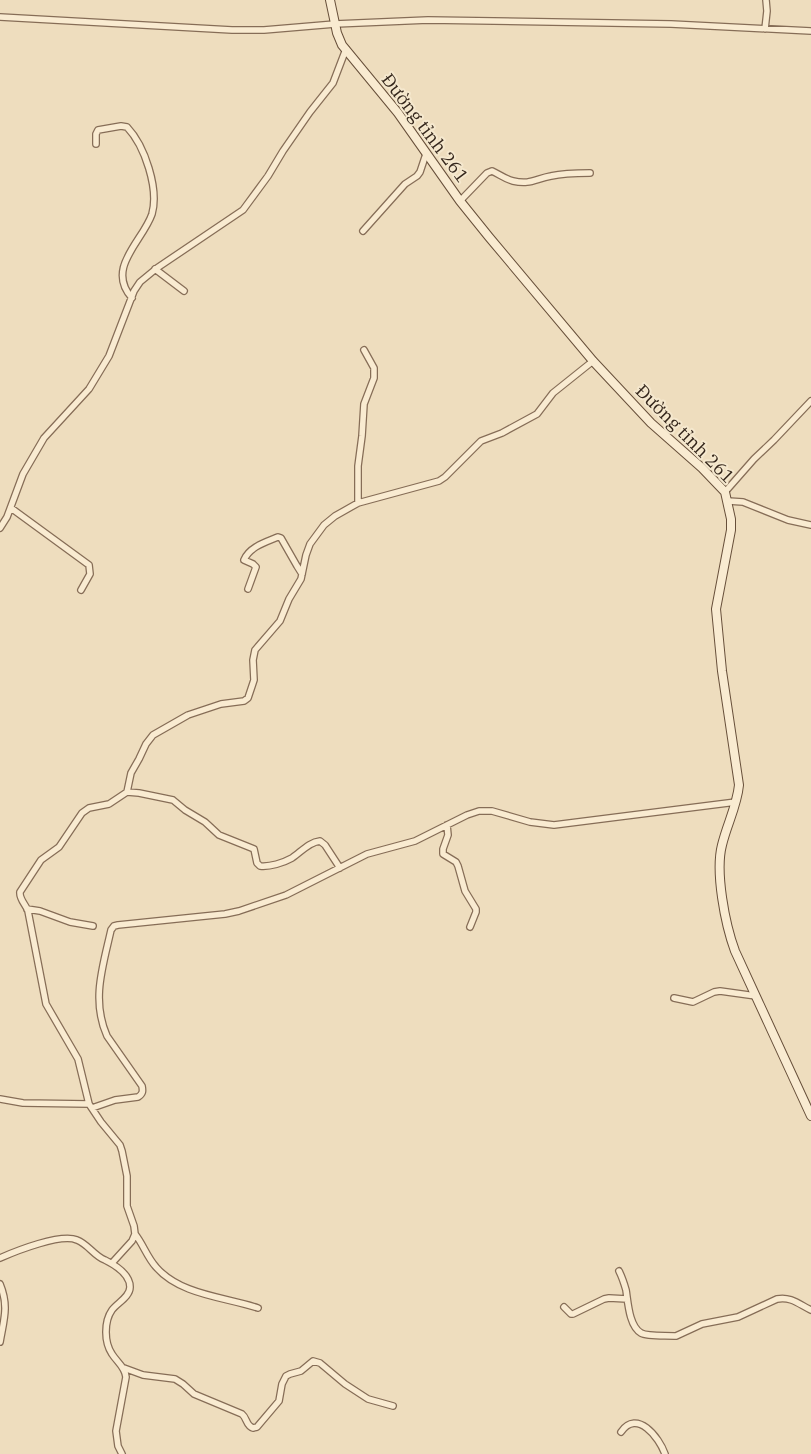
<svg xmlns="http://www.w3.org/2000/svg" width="811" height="1454" viewBox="0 0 811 1454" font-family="'IBM Plex Serif',serif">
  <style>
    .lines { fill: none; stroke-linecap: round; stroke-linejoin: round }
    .minor-casing { stroke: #866d57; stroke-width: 8 }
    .secondary-casing { stroke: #674f3a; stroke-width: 10 }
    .minor { stroke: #f9ebd1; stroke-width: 5.5 }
    .secondary { stroke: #f9ebd1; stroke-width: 8 }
    .labels { text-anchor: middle; stroke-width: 4; stroke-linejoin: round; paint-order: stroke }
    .street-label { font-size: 18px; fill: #35271c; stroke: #f5e8ce }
  </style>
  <rect width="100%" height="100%" fill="#eeddbe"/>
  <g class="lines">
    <defs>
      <path id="minor" d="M0 17 232 30H264L335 24 428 20 671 24 811 31
        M765 29 767 11 766 0
        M96 144V134L98 130 121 126 127 127C145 146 159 189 152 214 143 241 105 268 132 298
        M460 201 487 173 492 171C499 174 505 179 513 181 530 185 535 179 551 176 564 173 577 173 590 173
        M363 231 405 184 417 176 420 172 426 154
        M155 269 184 291
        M725 492 754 459 774 440 811 401
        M728 501 743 502 788 520 811 525
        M358 503V466L362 436 364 404 374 378V368L364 350
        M11 508 89 565 90 574 81 590
        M0 528 7 517 23 474 44 438 89 389 109 356 134 291 140 282 157 268 243 210 268 176 283 151 310 112 333 83 346 49
        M248 589 256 567 253 564 244 560C249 547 266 542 278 537L281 538 297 566 302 574
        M127 792 139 793 173 800 185 810 205 822 219 835 254 849 257 863 260 866C270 867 283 863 292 858 301 852 309 842 320 841L325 845 340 868
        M447 825 448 835 443 849V854L456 862 458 866 465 891 476 909V912L470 927
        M27 909 40 911 70 922 93 926
        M674 998 693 1002 714 992 720 991 756 996
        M0 1099 23 1103 89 1104
        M92 1108 115 1100 138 1097C143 1094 143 1091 142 1086L107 1036C91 1000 103 966 111 930L114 926 118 925 225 914 239 911 286 895 367 854 415 841 467 815 479 811H492L530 822 554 825 736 802
        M135 1234C143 1244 147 1257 156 1267 180 1295 225 1297 258 1308
        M0 1258C16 1251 61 1233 77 1240 88 1244 94 1256 105 1260 115 1265 130 1274 130 1287 130 1297 117 1303 112 1310 107 1317 106 1325 106 1332 106 1340 108 1348 112 1354 117 1362 125 1367 126 1377L116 1431 118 1446 122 1454
        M112 1263 132 1241 135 1234 134 1226 127 1206V1176L122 1151 120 1145 101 1122 89 1104 78 1059 46 1004 28 911C26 905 19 899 20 892L41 860 59 847 82 813 89 808 109 804 127 792 131 773 139 759 146 744 153 735 188 715 221 704 244 701 248 698 254 680 253 660 255 650 280 621 289 599 301 579 306 555 310 544 324 525 335 516 358 503 439 481 445 477 481 441 502 433 537 414 553 393 593 361
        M619 1271C622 1277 624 1283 626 1290 628 1302 629 1326 641 1333 648 1337 668 1335 676 1336L702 1324 738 1317 777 1299C791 1296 800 1305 811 1310
        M0 1284C9 1306 4 1319 0 1342
        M564 1307 571 1314H573L604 1299 609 1298 627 1299
        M124 1368 143 1375 175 1379 183 1384 194 1394 242 1414C247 1418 246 1426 253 1428L257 1427 279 1401 282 1384 286 1376 290 1374 301 1371 313 1361 320 1363 345 1384 368 1399 393 1406
        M621 1432C637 1409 659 1437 665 1454"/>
      <path id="secondary" d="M330 0 337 33 342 45 398 113 460 201 489 237 593 361 651 423 702 468 725 492 731 519V530L716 609 722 671 739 785C737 806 727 824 722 845 715 872 725 924 735 951L811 1116"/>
    </defs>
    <!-- minor casing -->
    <use href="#minor" class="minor-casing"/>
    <!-- secondary casing -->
    <use href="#secondary" class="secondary-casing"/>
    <!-- minor -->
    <use href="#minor" class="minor"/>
    <!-- secondary -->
    <use href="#secondary" class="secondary"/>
  </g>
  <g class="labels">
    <!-- street labels -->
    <g class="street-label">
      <text transform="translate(425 128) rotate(53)" y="6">Đường tỉnh 261</text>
      <text transform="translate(685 434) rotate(45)" y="6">Đường tỉnh 261</text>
    </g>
  </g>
</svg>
